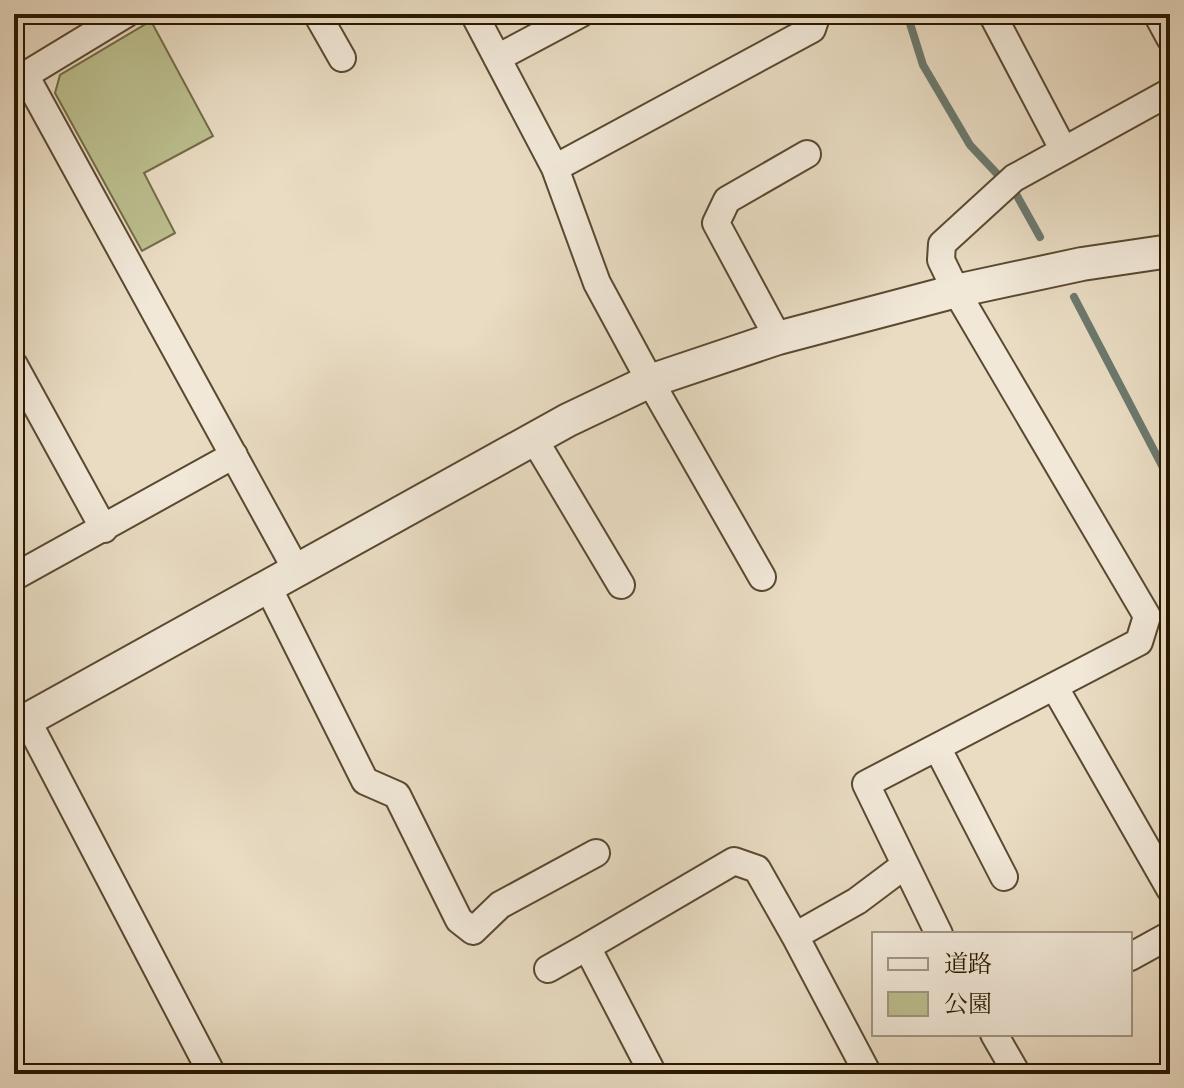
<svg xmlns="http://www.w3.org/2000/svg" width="1184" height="1088" viewBox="0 0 1184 1088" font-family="Vollkorn,'Noto Serif JP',serif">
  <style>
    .green { fill: #bcbf8f; stroke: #746c48; stroke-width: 2 }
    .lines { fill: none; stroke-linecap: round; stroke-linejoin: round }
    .stream { stroke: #6c796e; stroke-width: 8 }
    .minor-casing { stroke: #5a4931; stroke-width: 30 }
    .tertiary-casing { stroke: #5a4931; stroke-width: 36 }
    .minor { stroke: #f1e8d8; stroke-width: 26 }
    .tertiary { stroke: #f1e8d8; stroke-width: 32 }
  </style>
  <rect width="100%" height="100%" fill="#e9dcc3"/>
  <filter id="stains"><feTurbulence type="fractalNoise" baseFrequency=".0025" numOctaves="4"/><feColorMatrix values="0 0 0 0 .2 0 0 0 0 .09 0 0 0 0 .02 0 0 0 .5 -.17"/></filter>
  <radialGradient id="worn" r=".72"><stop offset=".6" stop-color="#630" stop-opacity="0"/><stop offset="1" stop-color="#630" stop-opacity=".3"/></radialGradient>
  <!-- green -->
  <path class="green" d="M151 21 213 136 144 173 175 233 142 251 55 93 60 75Z"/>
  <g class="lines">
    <!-- stream -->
    <path class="stream" d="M907 14 923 65 970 145 1016 194 1040 237
      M1074 297 1170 481"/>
    <defs>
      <path id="minor" d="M317 14 342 58
        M474 14 555 168 597 283 650 381 762 577
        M992 14 1063 149
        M1157 14 1170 38
        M497 58 580 14
        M25 75 297 571
        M14 82 126 14
        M555 168 812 29 817 14
        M778 338 716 223 727 200 807 154
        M14 365 104 529
        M534 439 621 585
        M14 577 234 455
        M268 587 365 781 397 795 459 920 473 931 500 905 596 853
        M1054 686 1170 889
        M27 720 212 1074
        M938 749 1004 877
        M939 934 866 784 1139 642 1147 616 956 291 941 260 942 244 1014 178 1170 92
        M795 936 868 1074
        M1130 957 1170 935
        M548 969 587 947
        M994 1034 1017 1074
        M653 1074 587 947 734 861 757 869 795 936 857 901 905 865"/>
      <path id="tertiary" d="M14 727 568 420 650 381 778 338 956 291 1082 264 1170 251"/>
    </defs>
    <!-- minor casing -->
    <use href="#minor" class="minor-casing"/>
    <!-- tertiary casing -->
    <use href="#tertiary" class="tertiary-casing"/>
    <!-- minor -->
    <use href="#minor" class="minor"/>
    <!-- tertiary -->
    <use href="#tertiary" class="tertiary"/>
  </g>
  <!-- margin -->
  <rect width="1184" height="1088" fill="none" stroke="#e9dcc3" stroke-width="48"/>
  <rect x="16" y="16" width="1152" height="1056" fill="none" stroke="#2b1800" stroke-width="4"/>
  <rect x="24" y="24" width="1136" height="1040" fill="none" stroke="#2b1800" stroke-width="2"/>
  <!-- legend -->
  <rect x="872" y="932" width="260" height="104" fill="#f1e8d8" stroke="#a29582" stroke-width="2"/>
  <rect x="888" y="958" width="40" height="12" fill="#f1e8d8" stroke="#a29582" stroke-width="2"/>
  <text x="944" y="972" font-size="24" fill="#2b1800">道路</text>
  <rect x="888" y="992" width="40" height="24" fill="#bcbf8f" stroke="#a29582" stroke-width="2"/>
  <text x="944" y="1012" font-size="24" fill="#2b1800">公園</text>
  <rect width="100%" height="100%" filter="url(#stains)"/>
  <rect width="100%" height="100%" fill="url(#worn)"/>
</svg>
